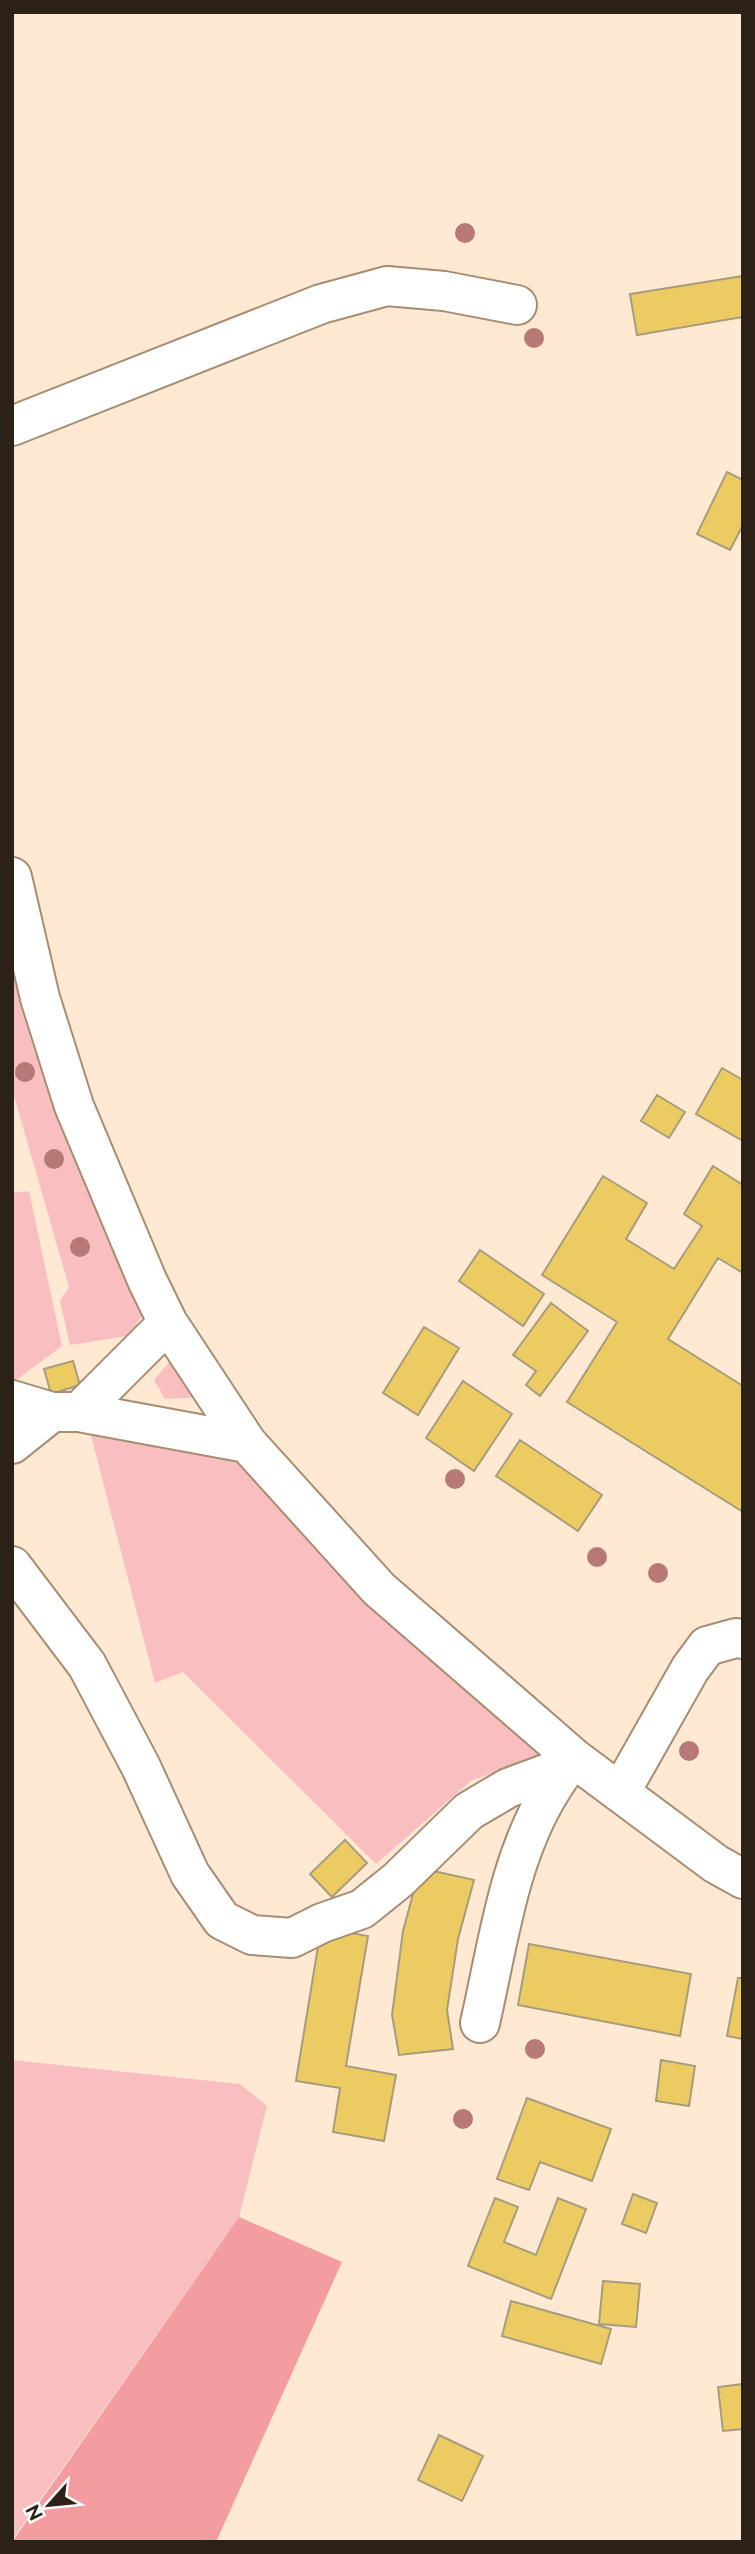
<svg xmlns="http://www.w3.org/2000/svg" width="755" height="2554" viewBox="0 0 755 2554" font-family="Raleway,sans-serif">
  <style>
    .green { fill: #f9bfc0 }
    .forest { fill: #f49da0 }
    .building { fill: #eccc62; stroke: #a79c7c; stroke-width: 2 }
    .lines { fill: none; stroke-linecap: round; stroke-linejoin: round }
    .minor-casing { stroke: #a68d73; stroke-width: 42 }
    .minor { stroke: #fff; stroke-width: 38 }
    .tree { fill: #b67976 }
  </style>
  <rect width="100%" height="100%" fill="#ffe9d3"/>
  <!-- green -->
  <path class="green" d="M12 953 148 1307 128 1336 70 1345 60 1301 69 1287 12 1089Z
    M29 1191 62 1346 12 1383V1193Z
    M178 1352 204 1397 165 1399 154 1380Z
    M89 1428 232 1454 567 1750 472 1780 376 1864 183 1672 155 1683Z
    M12 2060 240 2084 267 2106 239 2217 12 2540Z"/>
  <!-- forest -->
  <path class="forest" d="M239 2217 342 2262 216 2542H12Z"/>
  <!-- building -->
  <path class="building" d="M743 276V317L637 335 630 294Z
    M727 472 743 480V525L730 550 697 534Z
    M722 1068 743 1080V1141L696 1114Z
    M657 1095 685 1112 669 1138 641 1121Z
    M713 1166 743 1185V1273L718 1258 668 1339 743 1386V1512L567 1402 617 1322 542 1275 603 1176 647 1203 626 1239 674 1269 702 1226 684 1214Z
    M480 1250 544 1294 523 1326 459 1281Z
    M551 1303 588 1331 540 1396 526 1385 536 1371 513 1355Z
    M424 1327 459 1348 418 1415 383 1393Z
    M73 1361 80 1385 51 1394 44 1369Z
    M463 1381 512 1414 474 1471 426 1438Z
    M520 1440 602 1495 578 1531 496 1476Z
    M345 1840 367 1863 332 1897 310 1874Z
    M420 1868 474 1880 458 1939 447 2010 453 2049 399 2055 392 2015 403 1931Z
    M321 1928 368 1936 346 2066 396 2075 384 2141 333 2132 340 2088 296 2081Z
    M529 1944 691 1974 680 2036 518 2005Z
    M738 1978H743V2039L727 2036Z
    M661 2060 695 2066 689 2106 656 2101Z
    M527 2098 611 2129 592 2181 540 2162 529 2190 497 2179Z
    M633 2194 657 2203 646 2233 622 2224Z
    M495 2198 518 2207 504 2242 536 2255 558 2198 586 2209 551 2299 468 2266Z
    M603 2281 640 2284 636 2327 599 2324Z
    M511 2301 611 2329 601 2364 502 2336Z
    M743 2384V2429L723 2431 718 2387Z
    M439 2435 483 2456 462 2501 418 2480Z"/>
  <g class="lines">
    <defs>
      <path id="minor" d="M12 426 321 304 387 286 444 291 517 305
        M12 877 40 998 74 1106 147 1280 168 1323 247 1443 379 1589 575 1759 716 1864 743 1879
        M12 1400 52 1412H79L247 1443
        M79 1412 168 1323
        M12 1444 52 1412
        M12 1566 87 1665 141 1767 190 1874 222 1920 252 1935 292 1938 322 1923 362 1909 398 1880 469 1811 508 1788 567 1766
        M621 1791 690 1669 707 1646 736 1638 743 1639
        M480 2023C498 1945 508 1859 551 1790 558 1779 564 1768 574 1760"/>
    </defs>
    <!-- minor casing -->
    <use href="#minor" class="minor-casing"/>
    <!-- minor -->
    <use href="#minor" class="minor"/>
  </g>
  <!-- trees -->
  <g class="tree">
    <circle cx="465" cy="233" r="10"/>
    <circle cx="534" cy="338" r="10"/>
    <circle cx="25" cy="1072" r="10"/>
    <circle cx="54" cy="1159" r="10"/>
    <circle cx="80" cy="1247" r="10"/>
    <circle cx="455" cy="1479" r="10"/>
    <circle cx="597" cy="1557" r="10"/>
    <circle cx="658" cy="1573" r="10"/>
    <circle cx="689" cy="1751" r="10"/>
    <circle cx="535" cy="2049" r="10"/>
    <circle cx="463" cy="2119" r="10"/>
  </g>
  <!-- border -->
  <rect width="755" height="2554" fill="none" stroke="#2b2117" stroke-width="28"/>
  <!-- north arrow -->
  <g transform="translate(49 2505) rotate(243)" stroke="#ffffff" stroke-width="5" paint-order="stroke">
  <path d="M0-5L12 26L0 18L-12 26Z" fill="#2b2117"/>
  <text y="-10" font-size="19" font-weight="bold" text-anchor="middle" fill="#2b2117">N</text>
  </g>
</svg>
